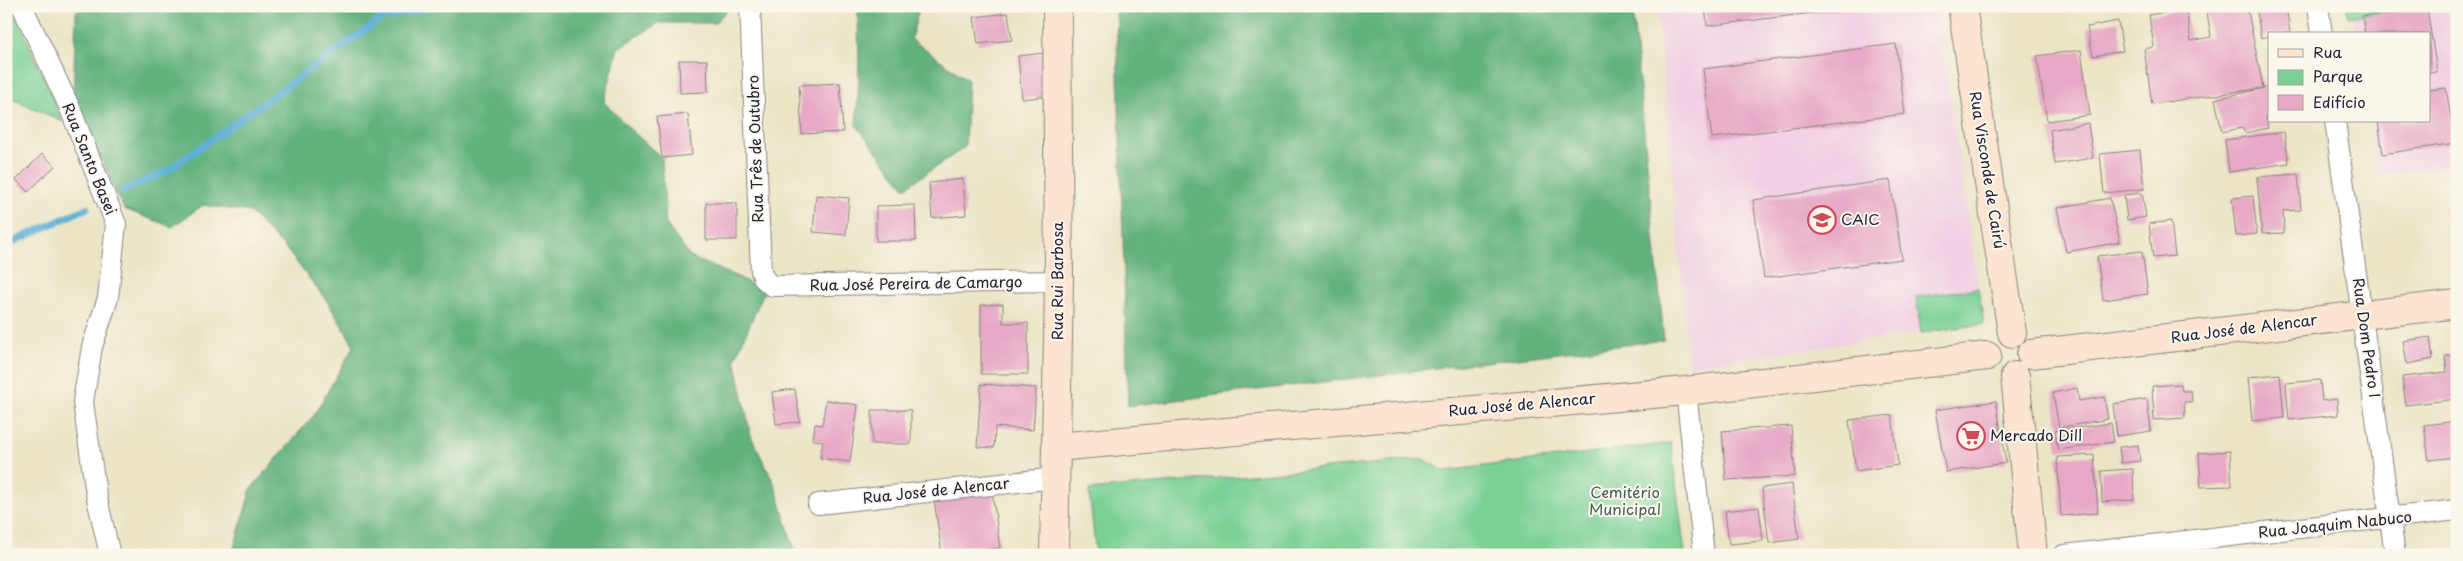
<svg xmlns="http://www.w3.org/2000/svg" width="2463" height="561" viewBox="0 0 2463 561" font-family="'Playpen Sans',sans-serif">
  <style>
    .built { fill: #f1d0e3 }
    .green { fill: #7ad095; stroke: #4e7968 }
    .forest { fill: #63b27e; stroke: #426a5c }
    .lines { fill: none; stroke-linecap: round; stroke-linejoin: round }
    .stream { stroke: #59add5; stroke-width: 7 }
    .building { fill: #e7a9c6 }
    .street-casing { stroke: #868480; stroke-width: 22 }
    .secondary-casing { stroke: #868480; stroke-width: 30 }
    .street { stroke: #fff; stroke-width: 20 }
    .secondary { stroke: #fce5d0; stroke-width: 28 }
    .labels { text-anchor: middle; stroke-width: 4; stroke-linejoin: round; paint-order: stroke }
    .street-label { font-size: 15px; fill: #22223b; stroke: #fbf7ec }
    .poi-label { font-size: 15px; fill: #22223b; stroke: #fbf7ec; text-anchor: start }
    .park-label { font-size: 15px; fill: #415f5a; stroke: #fbf7ec }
  </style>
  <rect width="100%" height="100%" fill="#fbf7ec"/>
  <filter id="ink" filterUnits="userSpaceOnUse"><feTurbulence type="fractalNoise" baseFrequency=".02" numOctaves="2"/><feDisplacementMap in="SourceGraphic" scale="10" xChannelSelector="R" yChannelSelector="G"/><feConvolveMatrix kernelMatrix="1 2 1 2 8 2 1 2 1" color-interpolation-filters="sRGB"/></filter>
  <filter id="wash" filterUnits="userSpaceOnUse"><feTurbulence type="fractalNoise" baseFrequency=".0096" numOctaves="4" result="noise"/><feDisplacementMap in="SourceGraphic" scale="20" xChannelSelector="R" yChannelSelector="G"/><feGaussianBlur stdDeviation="1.12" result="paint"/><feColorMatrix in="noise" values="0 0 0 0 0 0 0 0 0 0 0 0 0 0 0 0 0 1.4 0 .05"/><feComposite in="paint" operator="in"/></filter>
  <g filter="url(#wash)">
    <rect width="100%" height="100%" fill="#ebe5c6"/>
    <!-- built -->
    <path class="built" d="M1657 6H1936L1984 324 1689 366Z
      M2351 6H2457V164L2379 175 2370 121H2429V34H2356Z"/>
    <!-- green -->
    <path class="green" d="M6 6H12L63 122 6 95Z
      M2347 6H2429L2348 17Z
      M1978 288 1984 324 1921 333 1916 297Z
      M1671 443 1685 555H1096L1089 490 1424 459 1444 471Z"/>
    <!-- forest -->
    <path class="forest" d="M81 6H731L715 23H659L618 48 604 102 630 129 662 158 666 224 690 257 740 278 764 292 735 359 751 436 775 485 796 555H232L251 489 314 415 354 346 327 301 286 249 250 212 203 205 172 227 124 209 73 99 76 12Z
      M858 6H920L911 39 968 80 965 147 905 188 856 125 859 81Z
      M1116 6H1632L1664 340 1128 406Z"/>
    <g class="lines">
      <!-- stream -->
      <path class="stream" d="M123 191 167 171 381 19 433 6
        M6 245 87 208"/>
    </g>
    <g id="blocks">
      <!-- building -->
      <path class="building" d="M1705 6H1860V7L1707 26Z
        M2206 6H2247L2263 88 2152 104 2144 49 2154 47 2149 15 2186 9 2191 41 2211 37Z
        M2256 6H2286L2290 33 2269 34V36L2261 38Z
        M2427 8 2437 72 2429 73V34H2365L2362 16Z
        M1008 13 1012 40 978 44 974 17Z
        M2118 21 2123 51 2093 56 2087 27Z
        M1896 44 1905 114 1712 138 1703 69Z
        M2081 50 2090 115 2047 121 2037 56Z
        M1044 53 1048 96 1022 99 1018 56Z
        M679 60H707L708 92 680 93Z
        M840 83 843 132 802 134 799 85Z
        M2269 87V116L2266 117 2268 128 2245 133 2242 128 2222 132 2215 99Z
        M2446 88 2455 143 2383 154 2378 121H2429V90Z
        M688 114 692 155 662 158 657 117Z
        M2088 123 2093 158 2055 164 2050 130Z
        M2284 132 2289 163 2229 172 2225 140Z
        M2140 150 2144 189 2104 193 2100 154Z
        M42 154 55 166 28 192 16 180Z
        M2298 174 2301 210 2283 211 2284 233 2262 234 2257 177Z
        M963 179 966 215 932 218 929 183Z
        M1890 180 1902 259 1764 278 1753 200Z
        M2142 193 2146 217 2127 220 2124 195Z
        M816 195 849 198 846 235 813 232Z
        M2253 196 2257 234 2236 236 2232 198Z
        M2110 198 2120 242 2066 252 2057 208Z
        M706 203H737V240H706Z
        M915 205 916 241H876V206Z
        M2171 221 2175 256 2153 258 2149 224Z
        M2142 251 2148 294 2103 300 2097 256Z
        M1003 304V323H1028V374H981V305Z
        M2430 337 2433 359 2407 364 2403 341Z
        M2457 354V399L2406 405 2402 377 2447 372 2445 356Z
        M2280 374 2284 418 2252 421 2248 377Z
        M2320 380 2322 401 2337 399 2338 415 2289 420 2286 383Z
        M981 384 1036 388 1033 430 995 427 994 448 977 447Z
        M2181 384 2182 391H2191L2192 402H2184L2185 418 2154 420 2152 386Z
        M2077 388 2079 401 2104 397 2108 419 2059 428 2053 393Z
        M795 389 800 422 776 424 772 392Z
        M2147 399 2151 431 2117 436 2113 404Z
        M826 400 858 405 850 462 820 458 823 441 813 440 815 424 822 425Z
        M1996 401 2006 463 1946 472 1935 410Z
        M872 410H911V444H872Z
        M1892 415 1898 465 1856 471 1849 420Z
        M2457 421V457L2429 460 2424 425Z
        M2111 423 2114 442 2058 450 2055 431Z
        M1791 426 1795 476 1726 480 1722 431Z
        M2138 445 2140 461 2121 463 2119 447Z
        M2230 451 2232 486 2201 487 2199 453Z
        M2094 455 2098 513 2061 516 2057 457Z
        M2133 469 2134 500 2102 502 2101 471Z
        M1792 484 1799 539 1769 543 1762 488Z
        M992 491 1000 548 942 555 934 499Z
        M1759 507 1763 541 1729 544 1725 511Z"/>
    </g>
  </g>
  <g filter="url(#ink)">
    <use href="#blocks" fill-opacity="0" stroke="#868480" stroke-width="1"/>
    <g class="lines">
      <defs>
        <path id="street" d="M22 6 69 106 116 224 108 298 92 347 83 402 96 494 110 555
          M750 6 761 271 764 279 772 286 1059 281
          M2318 6 2322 34
          M2335 121 2395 555
          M1686 391 1704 555
          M818 504 1055 478
          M2064 555 2457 510"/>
        <path id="secondary" d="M1962 6 2012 333
          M2031 354 2457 304
          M2015 376 2033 555
          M1056 447 1686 391 1987 356
          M1054 555 1059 281 1057 6"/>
      </defs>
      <!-- street casing -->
      <use href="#street" class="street-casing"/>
      <!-- secondary casing -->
      <use href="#secondary" class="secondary-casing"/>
      <!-- street -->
      <use href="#street" class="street"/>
      <!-- secondary -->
      <use href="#secondary" class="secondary"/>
    </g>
  </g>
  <!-- icons -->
  <defs>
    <symbol id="school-ring" viewBox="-11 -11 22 22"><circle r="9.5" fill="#fbf7ec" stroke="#d1495b" stroke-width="1.5"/><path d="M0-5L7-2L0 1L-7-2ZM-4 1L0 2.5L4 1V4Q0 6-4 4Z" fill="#d1495b"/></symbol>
    <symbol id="supermarket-ring" viewBox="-11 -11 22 22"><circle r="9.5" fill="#fbf7ec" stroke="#d1495b" stroke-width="1.5"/><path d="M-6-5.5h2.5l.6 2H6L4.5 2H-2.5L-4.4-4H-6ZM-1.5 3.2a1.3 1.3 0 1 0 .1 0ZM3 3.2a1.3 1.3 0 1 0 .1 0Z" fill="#d1495b"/></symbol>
  </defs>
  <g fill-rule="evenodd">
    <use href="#school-ring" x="1806" y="204" width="32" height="32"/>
    <use href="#supermarket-ring" x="1955" y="420" width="32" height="32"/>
  </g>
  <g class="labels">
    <!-- street labels -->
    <g class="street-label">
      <text transform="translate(756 149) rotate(-92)" y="5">Rua Três de Outubro</text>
      <text transform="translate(89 159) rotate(68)" y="5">Rua Santo Basei</text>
      <text transform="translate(1987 170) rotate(81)" y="5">Rua Visconde de Cairú</text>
      <text transform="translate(1058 281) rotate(-90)" y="5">Rua Rui Barbosa</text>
      <text transform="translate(916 284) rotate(-1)" y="5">Rua José Pereira de Camargo</text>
      <text transform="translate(2244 329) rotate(-7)" y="5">Rua José de Alencar</text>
      <text transform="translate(2366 338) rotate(82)" y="5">Rua Dom Pedro I</text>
      <text transform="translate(1522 405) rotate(-5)" y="5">Rua José de Alencar</text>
      <text transform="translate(936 491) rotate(-6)" y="5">Rua José de Alencar</text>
      <text transform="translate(2335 525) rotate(-6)" y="5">Rua Joaquim Nabuco</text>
    </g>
    <!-- poi labels -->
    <g class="poi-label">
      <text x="1841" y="225">CAIC</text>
      <text x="1990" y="441">Mercado Dill</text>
    </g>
    <!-- park labels -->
    <g class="park-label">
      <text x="1625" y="498">Cemitério<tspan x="1625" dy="17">Municipal</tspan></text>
    </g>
  </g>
  <!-- margin -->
  <rect width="2463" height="561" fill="none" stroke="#fbf7ec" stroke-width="25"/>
  <!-- legend -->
  <rect x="2268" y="32" width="162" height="90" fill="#fbf7ec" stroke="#a4a2a5"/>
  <rect x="2278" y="49" width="25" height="8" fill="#fce5d0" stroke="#a4a2a5"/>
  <text x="2313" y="58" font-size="15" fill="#22223b">Rua</text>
  <rect x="2278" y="70" width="25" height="15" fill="#7ad095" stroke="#a4a2a5"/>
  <text x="2313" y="82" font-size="15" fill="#22223b">Parque</text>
  <rect x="2278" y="95" width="25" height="15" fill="#e7a9c6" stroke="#a4a2a5"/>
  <text x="2313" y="108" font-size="15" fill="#22223b">Edifício</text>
</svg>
